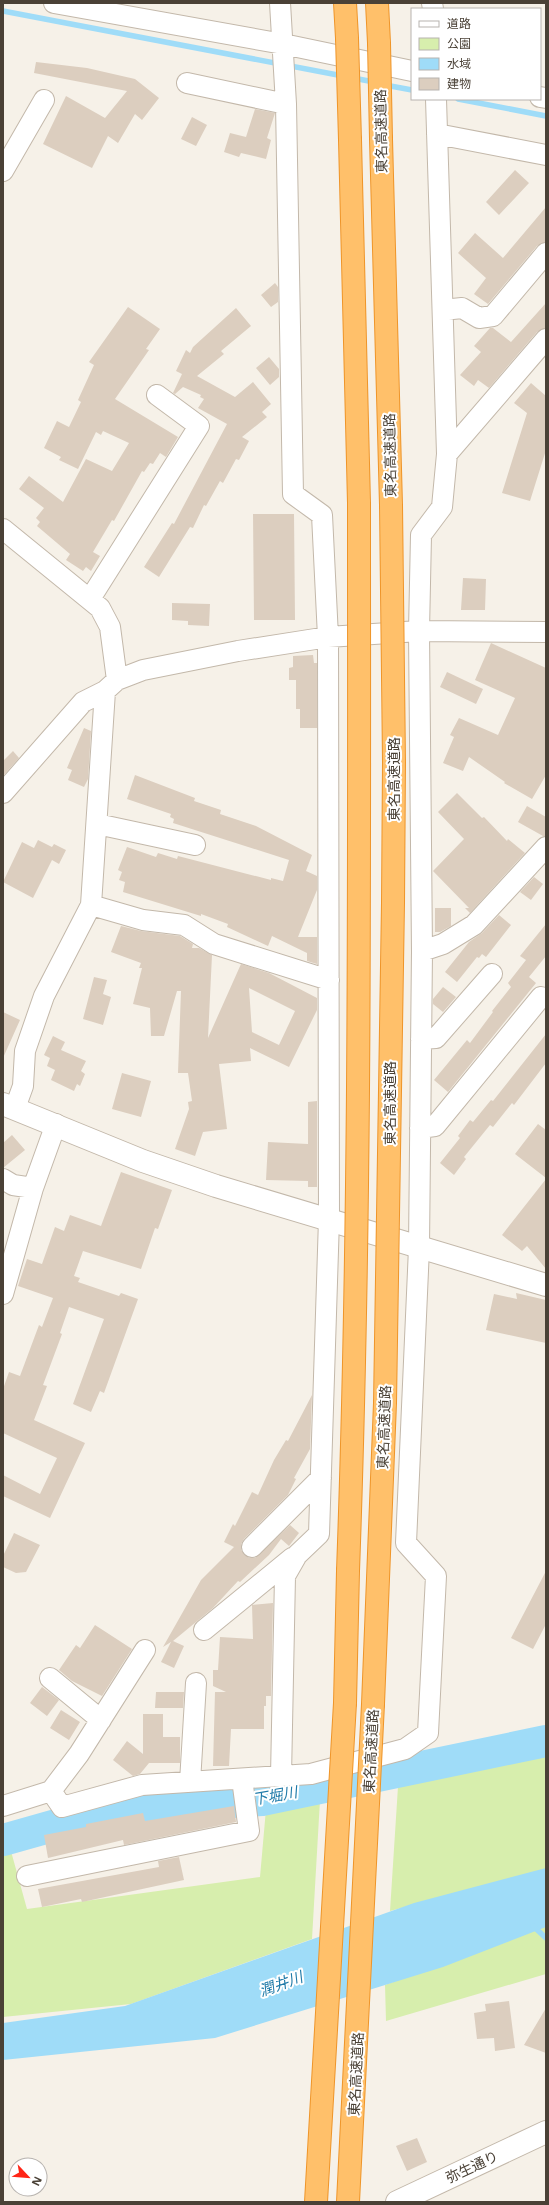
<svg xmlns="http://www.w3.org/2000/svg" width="549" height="2205" viewBox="0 0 549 2205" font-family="'Noto Sans','Noto Sans JP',sans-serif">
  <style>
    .green { fill: #d7eead }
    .water { fill: #9fdcf8 }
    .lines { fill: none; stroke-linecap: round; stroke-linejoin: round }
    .stream { stroke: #9fdcf8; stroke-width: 5.5 }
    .river { stroke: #9fdcf8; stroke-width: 32 }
    .building { fill: #dccebf; fill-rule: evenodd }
    .minor-casing { stroke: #c3b8aa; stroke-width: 22 }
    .tertiary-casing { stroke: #c3b8aa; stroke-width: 24 }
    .motorway-casing { stroke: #ef9529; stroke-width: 24 }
    .minor { stroke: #fff; stroke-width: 20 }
    .tertiary { stroke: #fff; stroke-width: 22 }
    .motorway { stroke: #ffc06a; stroke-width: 22 }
    .motorway-bridge-casing { stroke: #ef9529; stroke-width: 24; stroke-linecap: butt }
    .motorway-bridge { stroke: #ffc06a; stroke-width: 22 }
    .labels { text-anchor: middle; stroke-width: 4; stroke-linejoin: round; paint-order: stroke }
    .street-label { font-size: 14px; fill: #4a4136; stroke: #fff }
    .water-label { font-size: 15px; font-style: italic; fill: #1f7aa8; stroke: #fff }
  </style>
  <rect width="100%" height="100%" fill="#f6f1e8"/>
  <!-- green -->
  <path class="green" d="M546 1745V1869L390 1911 399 1771 532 1751Z
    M320 1800 312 1939 131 2004 3 2017V1846L9 1844 27 1909 260 1877 266 1809Z
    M546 1926V1974L386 2021 385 1985Z"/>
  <!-- water -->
  <path class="water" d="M546 1868V1927L443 1967 215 2038 3 2060V2023L125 2006 414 1903Z"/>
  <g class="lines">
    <!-- stream -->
    <path class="stream" d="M3 11 343 76
      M353 78 374 82
      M385 85 412 90
      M458 99 546 116
      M533 1926 546 1938"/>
    <!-- river -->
    <path class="river" d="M3 1840 67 1822 147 1808 262 1800 546 1741"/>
  </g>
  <!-- building -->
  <path class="building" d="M36 62 87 68 135 79 159 98 142 120 135 114 118 143 108 136 92 168 43 144 66 96 105 118 127 91 34 73Z
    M255 109 275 113 267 138 271 140 266 159 241 153 239 157 224 152 230 133 246 137Z
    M192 117 207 125 196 146 181 139Z
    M515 170 529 183 499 215 486 202Z
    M546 207V242L537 246 488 304 474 294 486 278 458 253 475 233 503 258Z
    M275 283 278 287V302L271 307 261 295Z
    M546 303V328L537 332 489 388 478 380 474 386 460 375 481 352 474 346 490 328H493L511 342Z
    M128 307 160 329 146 349 149 350 115 399 178 437 166 457 160 453 153 464 150 463 144 472 142 471 114 521 112 520 93 552 100 556 91 571 86 567 83 571 66 560 70 554 37 526 40 522 36 518 44 508 19 489 29 476 63 502 86 459 112 471 129 443 103 431 101 435 96 432 78 469 59 460 61 457 44 448 57 421 69 427 81 402 78 400 94 365 89 362Z
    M236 308 251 326 221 351 224 354 197 376 235 397 253 382 271 404 262 412 267 417 242 437 249 441 239 460 236 459 223 483 220 481 206 506 204 505 193 528 190 527 159 577 144 567 172 523 174 524 227 424 198 408 204 399 200 397 201 395 183 387 175 394 173 393 182 374 176 371 186 350 190 353 193 347Z
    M269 357 279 369V377L270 385 256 368Z
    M531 383 546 396V450L530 501 502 493 527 413 514 403Z
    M253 514H294L295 620H254Z
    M463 578 486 579 485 610H461Z
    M172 603 210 604 209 626 188 625V621L172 620Z
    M491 643 546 668V775L532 799 504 783 505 782 469 757 463 771 443 763 454 737 450 735 459 718 498 735 515 698 475 680Z
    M313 655 314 663H317V728H300V709H296V680H289V668L293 667V656Z
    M447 672 483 689 476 704 440 687Z
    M84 728 91 731 88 779 84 787 68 780 72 770 67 768Z
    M13 751 19 758 3 776V761Z
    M135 775 195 798 194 801 221 810 220 814 256 826 312 855 306 871 317 876V890L298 937H317V964L307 961V953L272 936 268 946 227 927 228 924 201 914V916L123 892 125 882 119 880 122 872 118 870 127 847 156 857 158 853 177 859 178 856 271 880V878L283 881 289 860 173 823 174 819 170 817 171 814 127 799Z
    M457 793 482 818 484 817 507 841 508 839 525 853 470 913 465 908H469L433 871 464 839 438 812Z
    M527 806 546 817V836H543L518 822Z
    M38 840 52 847 54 844 66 850 59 864 52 860 33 898 3 882 22 842 34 848Z
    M534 877 543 884 531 900 520 892Z
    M435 908H451V926L440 932H435Z
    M499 915 511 925 486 957 482 954 479 958 477 957 457 982 445 972 469 942 482 933Z
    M546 924V956L529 977 536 983 448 1092 434 1080 467 1040 470 1043 493 1012 492 1011 511 987 508 983 526 960 520 956Z
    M121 926 141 931 180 936 193 944 192 948H199L212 955 208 1038 241 964 269 973 317 998V1010L289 1067 250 1048 251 1061 219 1064 227 1129 203 1132 195 1156 175 1149 189 1109 188 1102 192 1101 188 1073H178L181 991H177L164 1036H151L150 1008 133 1004 142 968H139L141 963 111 952ZM249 988 295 1011 279 1045 252 1032Z
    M94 977 107 980 103 994 111 997 103 1025 83 1019Z
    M443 987 456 997 443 1012 433 1004V999Z
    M3 1012 20 1020 3 1058Z
    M546 1034V1063L514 1105 512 1103 493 1127 490 1125 464 1157 466 1159 454 1175 440 1163 460 1138 458 1136 470 1120 473 1122 491 1100 493 1101Z
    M53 1036 65 1042 61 1050 86 1061 81 1071 85 1074 80 1086 77 1084 74 1091 51 1080 55 1070 47 1066 50 1058 44 1055Z
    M122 1073 151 1081 141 1117 112 1109Z
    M317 1101V1187H308V1181L266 1180 268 1142 308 1144V1102Z
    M538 1124 546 1130V1178L515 1154Z
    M12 1135 25 1150 3 1168V1143Z
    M121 1172 172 1190 158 1229 155 1228 141 1269 83 1251 74 1276 80 1278 78 1282 119 1296 121 1293 138 1299 104 1393 100 1391 91 1412 73 1404 104 1319 69 1307 60 1333 62 1334 43 1385 47 1386 34 1420 85 1443 50 1518 3 1496V1475L40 1494 57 1458 3 1433V1389L9 1372 20 1376 39 1325 42 1327 53 1298 18 1286 27 1259 42 1264 55 1227 64 1231 70 1215 101 1226Z
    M546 1179V1269L527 1246 522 1251 502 1235Z
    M516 1293 546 1300V1343L486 1330 494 1294 517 1299Z
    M312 1395 310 1449 294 1478 296 1479 288 1495 244 1539 241 1544V1550L249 1558H255L290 1525 299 1533 289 1546 281 1539 269 1555 240 1582 238 1581 213 1608 173 1641 184 1646 174 1668 161 1662 171 1642 163 1647 201 1580 234 1547 224 1542 233 1524 235 1526 252 1492 258 1495 274 1460 286 1440 288 1441Z
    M14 1533 40 1545 26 1572 16 1573 3 1567V1556Z
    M546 1571V1624L533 1649 511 1638Z
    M273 1603 271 1696H266V1706H264V1729H231L229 1766H213L215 1692H226L213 1686V1670H218L220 1637 253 1639 252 1605Z
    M95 1625 132 1649 102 1696 72 1681 59 1670 76 1645 80 1648Z
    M42 1687 59 1700 47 1716 30 1703Z
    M156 1692H184L183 1708H155Z
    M61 1710 80 1722 69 1740 50 1728Z
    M143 1714H163V1737H180V1763H149L140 1774 133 1776 113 1760 127 1741 143 1754Z
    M234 1806 236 1822 124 1845 123 1840 48 1858 44 1835 86 1827V1824L143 1813 145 1821Z
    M179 1857 184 1880 82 1902 81 1899 42 1907 38 1889 159 1867 158 1861Z
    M509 2001 515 2048 495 2051 494 2038 477 2039 474 2013 486 2011 485 2004Z
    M546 2008V2053L524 2045Z
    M417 2138 427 2162 407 2171 396 2146Z"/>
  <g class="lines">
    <defs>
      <path id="minor" d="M54 3 283 44 412 71
        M280 3 286 104 293 494 322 515 328 637 329 1219 319 1534 297 1555 285 1576 281 1776
        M432 3 433 9
        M187 83 286 104
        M540 97 546 98
        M437 134 546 155
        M3 171 44 100
        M443 310 462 308 479 318 493 316 546 253
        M447 454 546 339
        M3 529 100 608 110 627 117 680
        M90 599 199 426 157 395
        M3 793 83 702 105 691 117 680 143 670 238 651 328 637 419 631 546 632
        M97 824 195 845
        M91 905 143 920 184 925 214 944 329 980
        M422 951 443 944 474 925 546 847
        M421 1039 436 1038 492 974
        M15 1108 23 1086 25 1051 44 996 91 905 105 691
        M420 1128 435 1126 541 997
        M3 1179 13 1185 33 1188
        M3 1294 33 1188 56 1124
        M252 1547 321 1478
        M204 1630 292 1558
        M50 1678 101 1720
        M190 1782 196 1683
        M51 1791 62 1807 142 1785 311 1774 405 1749 428 1733 436 1576 406 1543 419 1248 422 951 419 631 421 535 442 507 447 454 436 99
        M3 1806 51 1791 79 1754 145 1650
        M27 1876 249 1831 242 1779"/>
      <path id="tertiary" d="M3 1104 143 1161 216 1186 546 1285
        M397 2202 546 2132"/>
      <path id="motorway" d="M345 3 347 38
        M377 3 379 43
        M381 139 391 505
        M350 140 359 503
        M345 1703 348 1571
        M373 1704 385 1403"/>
    </defs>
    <!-- minor casing -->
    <use href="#minor" class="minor-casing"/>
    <!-- tertiary casing -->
    <use href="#tertiary" class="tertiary-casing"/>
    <!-- motorway casing -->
    <use href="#motorway" class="motorway-casing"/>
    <!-- minor -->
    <use href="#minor" class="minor"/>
    <!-- tertiary -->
    <use href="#tertiary" class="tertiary"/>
    <!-- motorway -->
    <use href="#motorway" class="motorway"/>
    <defs>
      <path id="motorway-bridge" d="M347 38 350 140
        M379 43 381 139
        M385 1403 393 903 394 762 391 505
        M348 1571C361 1215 359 859 359 503
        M316 2202 345 1703
        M348 2202 373 1704"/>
    </defs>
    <!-- motorway-bridge casing -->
    <use href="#motorway-bridge" class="motorway-bridge-casing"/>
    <!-- motorway-bridge -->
    <use href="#motorway-bridge" class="motorway-bridge"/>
  </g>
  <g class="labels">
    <!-- street labels -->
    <g class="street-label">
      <text transform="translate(381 131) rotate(-91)" y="5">東名高速道路</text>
      <text transform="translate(390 455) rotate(-91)" y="5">東名高速道路</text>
      <text transform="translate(394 779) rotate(-90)" y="5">東名高速道路</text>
      <text transform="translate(390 1103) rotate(-90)" y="5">東名高速道路</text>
      <text transform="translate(384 1427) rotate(-88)" y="5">東名高速道路</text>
      <text transform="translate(371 1751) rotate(-87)" y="5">東名高速道路</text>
      <text transform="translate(356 2074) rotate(-87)" y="5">東名高速道路</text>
      <text transform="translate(472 2167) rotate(-25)" y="5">弥生通り</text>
    </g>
    <!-- water labels -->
    <g class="water-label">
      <text transform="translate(275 1796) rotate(-10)" y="5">下堀川</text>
      <text transform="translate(281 1984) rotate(-20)" y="5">潤井川</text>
    </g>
  </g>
  <!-- border -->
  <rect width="549" height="2205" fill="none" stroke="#4a4136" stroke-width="8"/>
  <!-- legend -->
  <rect x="411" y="8" width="130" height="92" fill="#ffffff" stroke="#b7b3af"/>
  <rect x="419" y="21" width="20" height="6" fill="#ffffff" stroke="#b7b3af"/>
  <text x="447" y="28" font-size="12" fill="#4a4136">道路</text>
  <rect x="419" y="38" width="20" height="12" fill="#d7eead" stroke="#b7b3af"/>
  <text x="447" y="48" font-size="12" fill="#4a4136">公園</text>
  <rect x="419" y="58" width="20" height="12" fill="#9fdcf8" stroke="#b7b3af"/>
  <text x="447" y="68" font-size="12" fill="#4a4136">水域</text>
  <rect x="419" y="78" width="20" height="12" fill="#dccebf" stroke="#b7b3af"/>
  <text x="447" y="88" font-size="12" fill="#4a4136">建物</text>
  <!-- north arrow -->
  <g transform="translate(28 2177) rotate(116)"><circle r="19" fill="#ffffff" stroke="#b7b3af"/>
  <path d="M0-3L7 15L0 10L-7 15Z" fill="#ff2516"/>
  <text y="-6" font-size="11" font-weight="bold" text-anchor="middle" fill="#4a4136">N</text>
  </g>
</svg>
